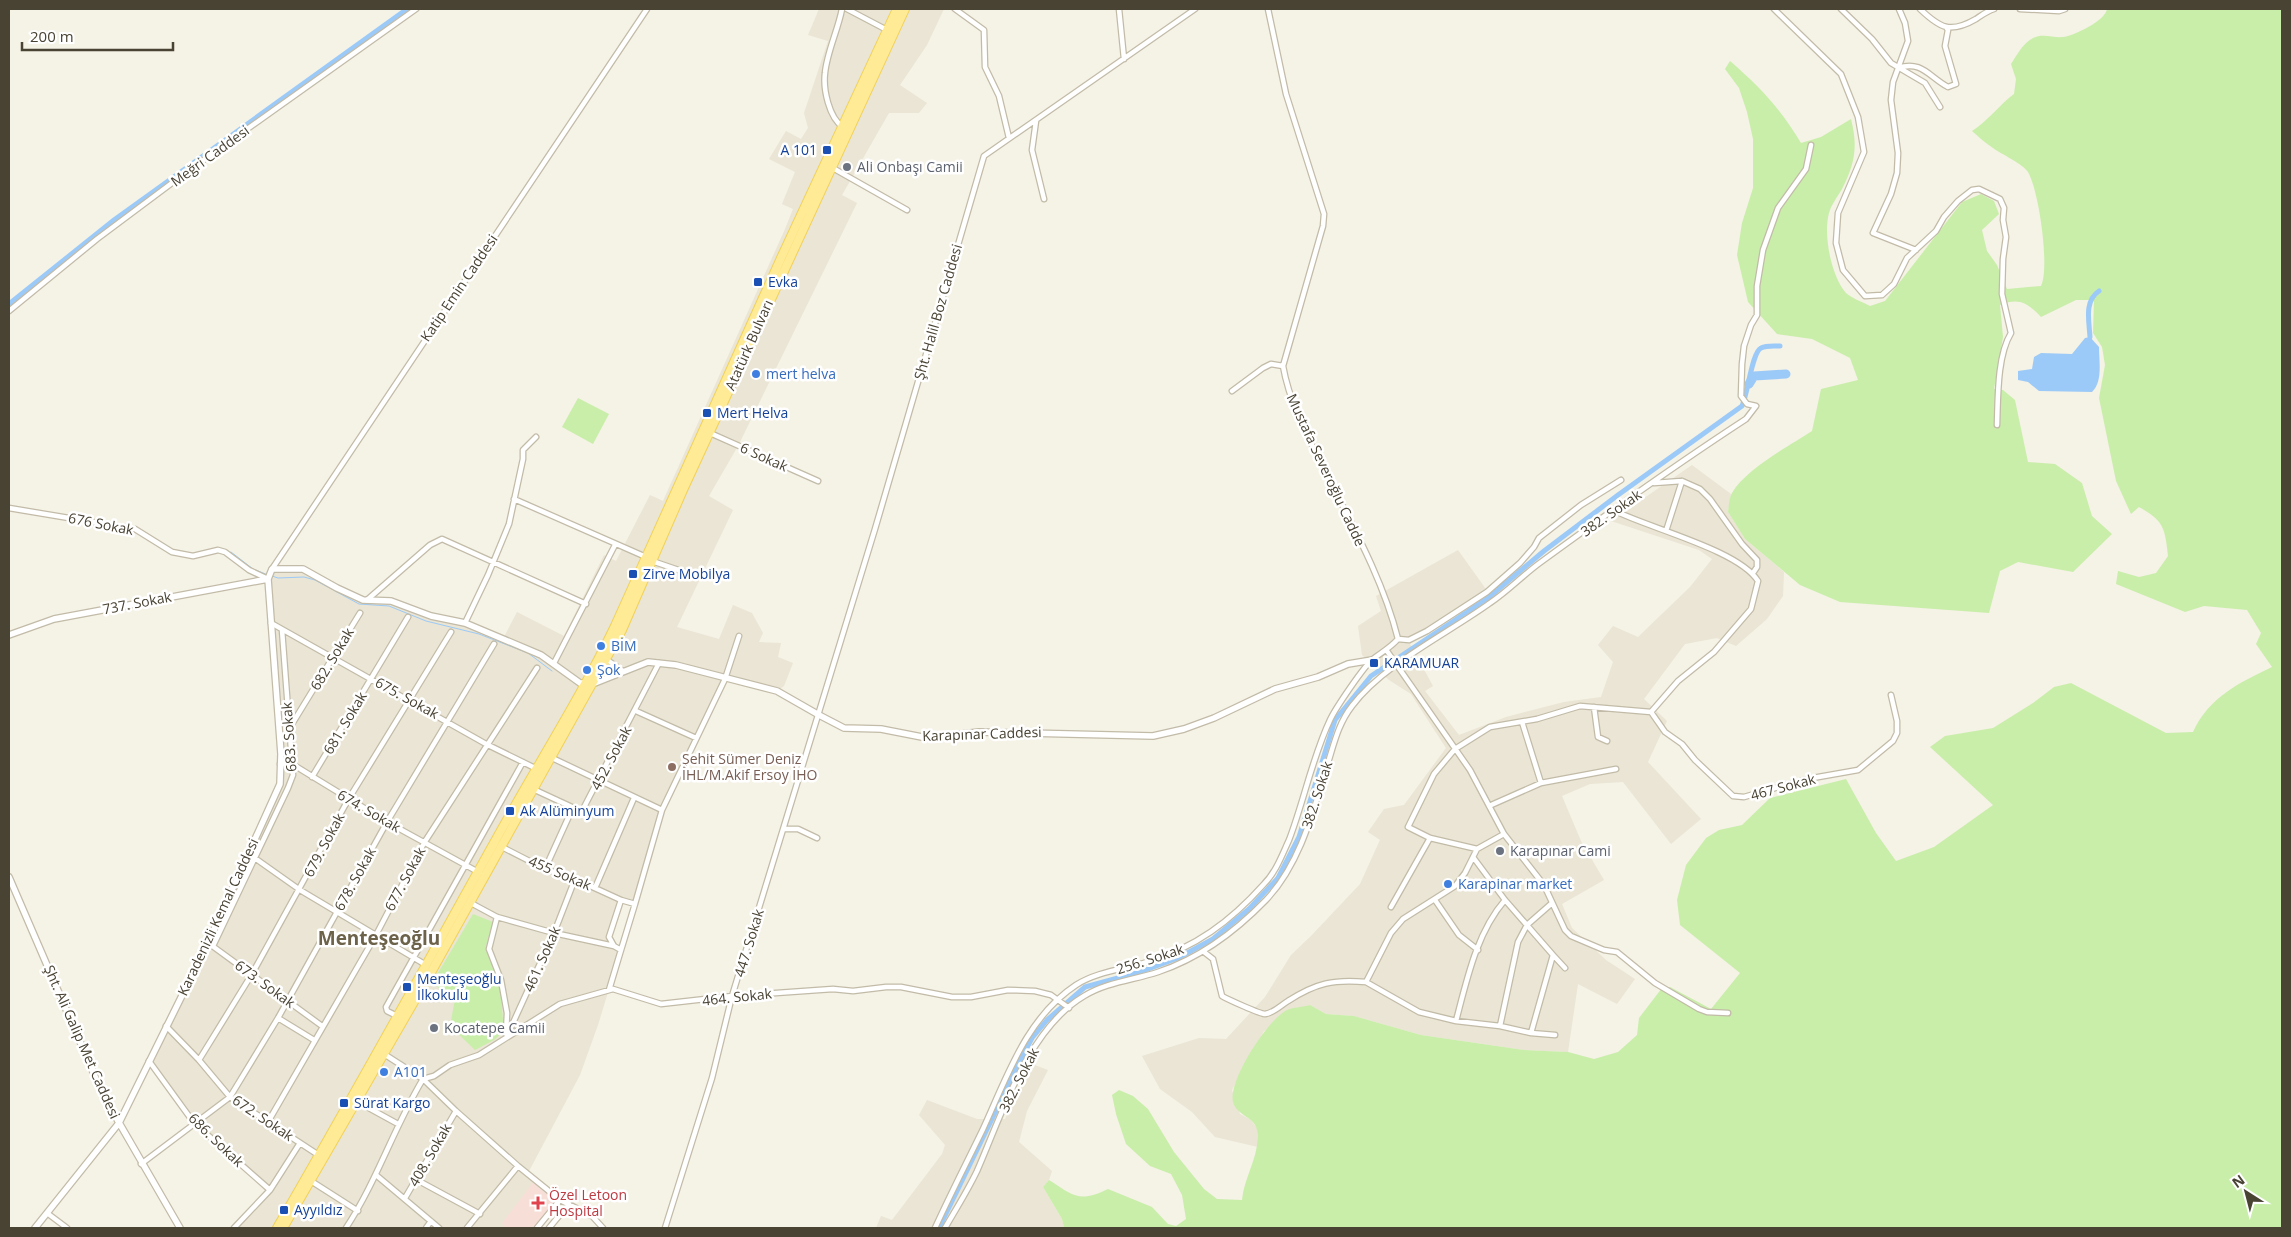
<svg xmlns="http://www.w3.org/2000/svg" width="2291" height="1237" viewBox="0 0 2291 1237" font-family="'Open Sans',sans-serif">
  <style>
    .residential { fill: #eae5d4 }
    .medical { fill: #f7dfd8 }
    .green { fill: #c9eeaa }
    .water { fill: #9ccaf8 }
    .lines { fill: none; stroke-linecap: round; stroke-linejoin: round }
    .stream { stroke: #9ccaf8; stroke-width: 1 }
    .canal { stroke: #9ccaf8; stroke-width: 5 }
    .river { stroke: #9ccaf8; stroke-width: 9 }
    .minor-casing { stroke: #c2bba8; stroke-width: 7 }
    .tertiary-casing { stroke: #c2bba8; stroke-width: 8 }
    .primary-casing { stroke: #f1d158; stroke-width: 10 }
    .minor { stroke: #fff; stroke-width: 4.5 }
    .tertiary { stroke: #fff; stroke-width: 5.5 }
    .primary { stroke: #ffeb95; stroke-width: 8 }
    .transit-dot { fill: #1a4fb4; stroke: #fff; stroke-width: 2 }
    .worship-dot { fill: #6b7280; stroke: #fff; stroke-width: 2 }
    .shop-dot { fill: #3f7fe0; stroke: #fff; stroke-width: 2 }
    .education-dot { fill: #8d6e63; stroke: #fff; stroke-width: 2 }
    .health-dot { fill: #e0444e; stroke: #fff; stroke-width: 2 }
    .labels { text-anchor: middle; stroke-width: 5; stroke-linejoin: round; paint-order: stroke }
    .transit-label { font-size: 14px; fill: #164399; stroke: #fff; text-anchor: start }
    .street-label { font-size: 14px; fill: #494334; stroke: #fff }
    .worship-label { font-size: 14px; fill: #5b616d; stroke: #fff; text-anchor: start }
    .shop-label { font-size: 14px; fill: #366cbe; stroke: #fff; text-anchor: start }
    .education-label { font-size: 14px; fill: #785e54; stroke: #fff; text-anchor: start }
    .health-label { font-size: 14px; fill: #be3a42; stroke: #fff; text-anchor: start }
    .district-label { font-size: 19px; font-weight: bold; fill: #6d624a; stroke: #fff }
  </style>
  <rect width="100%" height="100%" fill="#f5f2e6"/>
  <!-- residential -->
  <path class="residential" d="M819 9H944L927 45 900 85 927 103 919 113H889L842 195 857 203 738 446 709 496 733 510 677 627 719 639 733 605 752 613 763 633 759 642 781 643 778 657 793 663 784 686 777 691 725 679 662 810 635 904 621 900 609 937 614 946 621 950 598 1025 580 1075 528 1173 560 1200 537 1228H235L272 1191 195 1124 149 1061 280 784 281 754 268 579 272 569H303L363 600 391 601 431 616 465 623 504 637 517 612 564 636 604 555 616 561 650 495 663 501 785 229 793 209 782 204 795 172 769 159 786 131 801 139 808 128 804 113 828 41 808 35Z
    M1692 465 1731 494 1728 512 1745 539 1784 572 1783 596 1767 619 1736 646 1717 638 1685 644 1644 699 1667 721 1648 762 1701 819 1671 844 1623 782 1590 784 1562 796 1581 841 1604 880 1562 904 1572 928 1606 960 1635 979 1617 1004 1578 984 1568 1052 1524 1050 1421 1035 1354 1016 1326 1014 1310 1005 1264 1031 1232 1090 1240 1114 1251 1120 1257 1128 1258 1147 1215 1137 1192 1112 1160 1089 1142 1056 1199 1038 1226 1039 1265 997 1291 955 1311 936 1360 884 1380 840 1368 832 1384 809 1404 805 1446 748 1411 694 1389 680 1362 655 1358 626 1381 611 1376 596 1458 550 1488 592 1410 644 1433 686 1425 691 1459 735 1506 717 1564 702 1601 697 1613 662 1598 645 1613 626 1638 637 1690 587 1712 559 1699 550 1611 521Z
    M1032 1064 1048 1070 1027 1111 1019 1142 1052 1171 1049 1180 1043 1187 1062 1219 1064 1228H876L881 1216 892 1220 942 1154 945 1145 919 1115 927 1100 977 1119H1005Z"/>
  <!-- medical -->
  <path class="medical" d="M535 1180 560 1200 537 1228H506L502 1223Z"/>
  <!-- green -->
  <path class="green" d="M2107 9H2282V1228H1064L1062 1219 1043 1187 1049 1180C1074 1196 1079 1203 1108 1189L1152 1207 1168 1224 1176 1226 1186 1219 1182 1195 1171 1174 1150 1166 1126 1144 1116 1114 1112 1095 1119 1090 1133 1096 1148 1109 1174 1152 1204 1189 1217 1199 1242 1200C1244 1176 1261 1154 1257 1130 1255 1117 1237 1116 1233 1102 1228 1081 1267 1020 1287 1010 1294 1007 1303 1007 1310 1005L1326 1014 1354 1016 1421 1035 1524 1050 1568 1052 1594 1059 1618 1052 1637 1035 1639 1018 1662 988 1670 987 1711 1009 1740 973 1680 925 1677 900 1686 865 1706 838 1719 830 1742 825 1770 798 1846 779 1876 833 1896 861 1934 847 1993 805 1930 747 1945 736 1993 728 2033 703 2054 687 2071 683 2166 733 2193 732C2209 697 2239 683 2272 667L2256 644 2261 633 2247 610 2204 606 2185 612 2116 584 2118 571 2139 577 2156 573 2168 556C2165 528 2164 521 2139 507L2131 514 2116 481 2099 398 2105 365 2102 347 2093 333 2094 300H2076L2041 317C2028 303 2019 297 2000 305L2003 337 1994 389 2003 390 2015 400 2028 462 2055 464 2082 483 2092 516 2112 534 2073 572 2018 562 2000 571 1989 613 1840 602 1800 585 1745 539 1728 512C1729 506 1729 498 1732 493 1746 469 1789 446 1812 431L1821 389 1858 380 1850 358 1812 339 1777 334 1748 302 1737 255 1742 223 1753 188V139L1747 112 1739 88 1725 69 1730 61C1760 87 1781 109 1801 143L1821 137 1851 119C1858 146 1855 164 1842 189 1838 196 1831 205 1829 213 1823 234 1831 276 1846 293 1851 298 1863 302 1870 306L1885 301 1962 202 1981 194 1994 201 1999 214 1982 230 1987 251 1997 265 2007 289 2041 286C2050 268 2039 191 2028 172 2023 164 2001 154 1993 148 1985 143 1979 137 1972 131 1988 121 1999 105 2014 94L2016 79 2011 64C2017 55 2023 43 2033 38 2043 33 2053 38 2063 37 2074 36 2106 20 2107 9Z
    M578 398 609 414 593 444 562 427Z
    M473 914 493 922 486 946 501 994 503 1021 502 1033 494 1040 475 1050 450 1026 455 999 432 983Z"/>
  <!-- water -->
  <path class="water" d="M2090 337 2099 347C2099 361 2103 382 2092 392L2039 391 2028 382 2018 380V371L2032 369 2034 357 2041 353 2072 354 2085 338Z"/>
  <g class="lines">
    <!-- stream -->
    <path class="stream" d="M231 552 253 569 268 575
      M272 576 278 578 304 577 315 580 359 604 389 606 426 621 479 634 528 653 552 671"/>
    <!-- canal -->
    <path class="canal" d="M9 304 114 220 407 9
      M2090 337C2089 321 2084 301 2099 291
      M939 1228 1022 1057 1032 1038 1047 1020 1085 987 1140 972 1178 958 1213 939 1249 909 1278 878 1299 837 1335 720 1371 676 1488 598 1544 551 1618 495 1742 406C1748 393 1752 352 1761 348 1767 345 1774 346 1780 346"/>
    <!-- river -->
    <path class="river" d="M1749 384 1754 376 1786 374"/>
    <defs>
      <path id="minor" d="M842 9C838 30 827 52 825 73 823 89 829 118 843 127
        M847 9 887 30
        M955 9 984 30 985 67 999 96 1009 138
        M1119 9 1124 59
        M1268 9 1286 94 1324 214 1323 226 1283 366C1290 406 1311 443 1329 479 1355 530 1384 583 1398 639
        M1774 9 1841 74 1858 117 1864 152 1838 213 1836 243 1843 270 1865 296 1882 295 1894 284 1907 258 1936 231 1944 217 1958 201 1972 190 1979 189 2000 199 2004 208 2003 220 2006 237 2003 259 2002 294 2011 333C1997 356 1998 398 1997 425
        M1841 9 1872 39 1891 63 1925 83 1940 107
        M1899 9 1905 23 1908 41 1893 82 1891 100 1898 153 1897 173 1891 194 1873 233 1916 250
        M1920 9C1940 28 1950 34 1976 19 1982 15 1987 11 1994 9
        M2020 9 2059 11 2065 9
        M1898 68C1922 60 1929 77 1948 87L1956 84 1945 46 1948 30 1946 27
        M1036 121 1032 150 1044 199
        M831 167 907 210
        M9 311 97 239 184 174 416 9
        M1232 391 1263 368 1271 364 1283 366
        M710 433 818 481
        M1654 483 1682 481 1700 489 1710 499 1742 544 1757 560V567L1753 573
        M514 499 646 557
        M9 508 135 529 172 552 193 556 218 550 225 552 249 570 268 579
        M1613 510C1648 528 1739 550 1758 581L1751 609 1714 652 1678 681 1651 712
        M1666 531 1682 481
        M652 561 699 577
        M272 569 647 9
        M367 600 430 545 442 539 586 604
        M271 623 486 744 537 769
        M465 623 488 575 509 524 523 459V450L536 437
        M1398 639 1409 640 1427 631 1487 592 1520 563 1534 547 1539 538 1581 505 1621 480
        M1387 651 1470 770 1504 834 1544 885 1565 930 1571 936 1604 950 1617 952 1655 983 1699 1009 1707 1012 1728 1013
        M606 659 623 671
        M554 663 615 545
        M1594 707 1598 737 1607 741
        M636 711 696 738
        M1522 722 1541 783
        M289 729 360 613
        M550 757 662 810
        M280 764H292L387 822 480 873
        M312 777 408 617
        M533 789 574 808
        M1489 806 1541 783 1616 769
        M784 829H798L817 838
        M500 846 545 869 575 879 621 900
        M1477 849 1430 838 1408 827 1434 774 1455 749 1490 727 1537 719 1580 706 1651 712 1665 732 1682 744 1695 760 1733 796 1744 797 1807 779 1858 770 1893 741 1897 733V721L1891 695
        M252 856 300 890 426 965
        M1473 857 1505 900 1553 955 1531 1033
        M545 869 570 814 574 808 582 811 659 663
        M595 888 634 798
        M1435 900 1459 935 1478 950
        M469 902 497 917 554 933 614 946
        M1551 904 1527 925 1518 942 1500 1026 1531 1033 1555 1035
        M1391 907 1430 838
        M497 917 489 949 501 980 507 1013 506 1034
        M211 945 322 1026
        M213 946 288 788 293 775 282 630
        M621 950 635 904
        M1204 952 1213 959 1222 996C1227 999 1260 1014 1265 1014 1274 1013 1281 1005 1288 1001 1316 983 1334 979 1366 982L1391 933 1403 919 1455 886 1465 873 1477 849 1504 834
        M1553 955 1565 968
        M1366 982 1419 1012 1456 1021 1500 1026
        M609 990 621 950 614 946 609 937 621 900 635 904 662 810 725 679 739 636
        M397 1016 387 1011 386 1007 523 762
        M278 1018 314 1040
        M1456 1021C1467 979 1477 932 1505 900
        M166 1026 199 1060 230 1097 320 1156
        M507 1036 554 933 575 879
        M384 1054 423 1079 456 1111 518 1166 560 1200 592 1216 603 1228
        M199 1060 252 974 348 800 451 632
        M149 1061 194 1123 270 1190
        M356 1101 398 1124
        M268 1122 376 935 424 843 537 668
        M141 1164 230 1097 278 1018 387 822 494 644
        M376 1175 439 1228
        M417 1180 480 1214
        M311 1181 358 1211
        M405 1198 456 1111
        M47 1213 67 1228
        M234 1228 270 1190 300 1143
        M346 1228C377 1181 394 1127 423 1079L434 1076 450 1065 479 1055 560 1004 613 989 661 1004 732 996 833 989 853 991 886 987H901L952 997H971L1008 990 1035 991 1051 995 1069 1008
        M426 1228 431 1221
        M467 1228 518 1166
        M537 1228 560 1200
        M549 1228 569 1204
        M665 1228 712 1078 732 996 875 529 984 156 1195 9
        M935 1228C950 1195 967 1162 983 1129 1007 1077 1026 1018 1076 985 1096 972 1124 969 1147 962 1195 948 1231 921 1264 884 1276 872 1282 855 1289 840 1304 801 1312 758 1330 720 1335 709 1364 666 1373 659 1382 652 1390 648 1398 639
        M945 1228C956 1209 968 1190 977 1171 1002 1114 1028 1029 1084 996 1107 982 1134 980 1158 972 1200 958 1235 932 1266 900 1300 864 1313 812 1327 766 1334 744 1338 724 1352 706 1384 664 1447 634 1490 603 1508 591 1523 575 1541 562 1608 513 1677 464 1746 419L1756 406 1747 404 1741 396 1742 364 1744 346 1751 325 1757 315V286L1763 250 1778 208 1806 169 1811 145"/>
      <path id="tertiary" d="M9 635 54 619 268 579
        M9 877 103 1095 180 1228
        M35 1228 119 1123 208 943 280 784 281 754 268 579 272 569H303L337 588 363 600 391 601 431 616 465 623 541 655 580 683H595L648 662 676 665 777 691 819 715 844 728 881 729 927 738 979 732 1153 736 1184 729 1214 718 1275 689 1318 677 1348 664 1372 660"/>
      <path id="primary" d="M277 1228C351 1101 422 972 494 843 534 770 579 701 615 626L781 258 897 9
        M283 1228 433 969 622 630 683 490 905 9"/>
    </defs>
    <!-- minor casing -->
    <use href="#minor" class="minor-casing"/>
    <!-- tertiary casing -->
    <use href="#tertiary" class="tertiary-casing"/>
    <!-- primary casing -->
    <use href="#primary" class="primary-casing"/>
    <!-- minor -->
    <use href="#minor" class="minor"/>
    <!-- tertiary -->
    <use href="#tertiary" class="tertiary"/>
    <!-- primary -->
    <use href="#primary" class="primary"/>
  </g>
  <!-- markers -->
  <g class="transit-dot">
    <rect x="822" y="145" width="10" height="10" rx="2.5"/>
    <rect x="753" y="277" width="10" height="10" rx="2.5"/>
    <rect x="702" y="408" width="10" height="10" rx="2.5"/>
    <rect x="628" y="569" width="10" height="10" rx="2.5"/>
    <rect x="1369" y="658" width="10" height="10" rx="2.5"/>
    <rect x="505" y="806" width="10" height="10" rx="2.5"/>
    <rect x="402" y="982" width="10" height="10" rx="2.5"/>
    <rect x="339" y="1098" width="10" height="10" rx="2.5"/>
    <rect x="279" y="1205" width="10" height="10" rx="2.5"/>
  </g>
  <g class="worship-dot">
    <circle cx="847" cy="167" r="5"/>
    <circle cx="1500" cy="851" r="5"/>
    <circle cx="434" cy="1028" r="5"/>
  </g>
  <g class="shop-dot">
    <circle cx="756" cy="374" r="5"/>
    <circle cx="601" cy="646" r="5"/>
    <circle cx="587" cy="670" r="5"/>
    <circle cx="1448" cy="884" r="5"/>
    <circle cx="384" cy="1072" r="5"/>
  </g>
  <circle class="education-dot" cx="672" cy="767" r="5"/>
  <path class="health-dot" d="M535.5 1195.5h5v5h5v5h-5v5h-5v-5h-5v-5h5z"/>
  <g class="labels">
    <!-- transit labels -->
    <g class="transit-label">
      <text x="817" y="155" text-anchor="end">A 101</text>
      <text x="768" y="287">Evka</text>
      <text x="717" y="418">Mert Helva</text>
      <text x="643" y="579">Zirve Mobilya</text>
      <text x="1384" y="668">KARAMUAR</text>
      <text x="520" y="816">Ak Alüminyum</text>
      <text x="417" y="984">Menteşeoğlu<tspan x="417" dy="16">İlkokulu</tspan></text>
      <text x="354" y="1108">Sürat Kargo</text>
      <text x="294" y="1215">Ayyıldız</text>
    </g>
    <!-- street labels -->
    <g class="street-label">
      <text transform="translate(210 156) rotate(-36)" y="5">Meğri Caddesi</text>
      <text transform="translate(459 288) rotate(-56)" y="5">Katip Emin Caddesi</text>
      <text transform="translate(938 312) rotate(-74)" y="5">Şht. Halil Boz Caddesi</text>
      <text transform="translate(749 345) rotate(-66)" y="5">Atatürk Bulvarı</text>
      <text transform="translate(764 457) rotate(24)" y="5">6 Sokak</text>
      <text transform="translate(1326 470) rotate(65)" y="5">Mustafa Severoğlu Cadde</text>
      <text transform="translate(1611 513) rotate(-35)" y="5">382. Sokak</text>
      <text transform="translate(101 524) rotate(11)" y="5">676 Sokak</text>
      <text transform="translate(137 603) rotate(-11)" y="5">737. Sokak</text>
      <text transform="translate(332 659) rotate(-59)" y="5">682. Sokak</text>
      <text transform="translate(407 698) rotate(29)" y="5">675. Sokak</text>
      <text transform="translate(345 723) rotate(-59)" y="5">681. Sokak</text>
      <text transform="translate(982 734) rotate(-2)" y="5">Karapınar Caddesi</text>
      <text transform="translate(289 737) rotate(-94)" y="5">683. Sokak</text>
      <text transform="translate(611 758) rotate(-62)" y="5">452. Sokak</text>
      <text transform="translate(1783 787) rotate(-15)" y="5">467 Sokak</text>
      <text transform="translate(1317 795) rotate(-72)" y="5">382. Sokak</text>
      <text transform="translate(369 811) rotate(30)" y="5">674. Sokak</text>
      <text transform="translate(324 845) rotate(-62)" y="5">679. Sokak</text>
      <text transform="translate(560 873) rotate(23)" y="5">455 Sokak</text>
      <text transform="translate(355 879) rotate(-61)" y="5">678. Sokak</text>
      <text transform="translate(405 879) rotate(-62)" y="5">677. Sokak</text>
      <text transform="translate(218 917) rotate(-65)" y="5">Karadenizli Kemal Caddesi</text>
      <text transform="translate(749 943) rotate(-73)" y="5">447. Sokak</text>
      <text transform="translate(542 959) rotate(-66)" y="5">461. Sokak</text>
      <text transform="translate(1150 959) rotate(-18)" y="5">256. Sokak</text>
      <text transform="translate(265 984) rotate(36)" y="5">673. Sokak</text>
      <text transform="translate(737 997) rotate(-6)" y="5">464. Sokak</text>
      <text transform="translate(82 1042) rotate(66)" y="5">Şht. Ali Galip Met Caddesi</text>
      <text transform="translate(1019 1080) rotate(-63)" y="5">382. Sokak</text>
      <text transform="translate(263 1118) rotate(34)" y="5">672. Sokak</text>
      <text transform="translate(216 1140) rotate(44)" y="5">686. Sokak</text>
      <text transform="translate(430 1155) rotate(-60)" y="5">408. Sokak</text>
    </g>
    <!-- worship labels -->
    <g class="worship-label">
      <text x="857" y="172">Ali Onbaşı Camii</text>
      <text x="1510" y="856">Karapınar Cami</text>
      <text x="444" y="1033">Kocatepe Camii</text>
    </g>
    <!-- shop labels -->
    <g class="shop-label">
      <text x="766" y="379">mert helva</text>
      <text x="611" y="651">BİM</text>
      <text x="597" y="675">Şok</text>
      <text x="1458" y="889">Karapinar market</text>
      <text x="394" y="1077">A101</text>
    </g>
    <!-- education labels -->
    <g class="education-label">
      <text x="682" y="764">Şehit Sümer Deniz<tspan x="682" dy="16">İHL/M.Akif Ersoy İHO</tspan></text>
    </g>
    <!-- health labels -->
    <g class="health-label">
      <text x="549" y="1200">Özel Letoon<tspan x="549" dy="16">Hospital</tspan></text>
    </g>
    <!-- district labels -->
    <g class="district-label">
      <text x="379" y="945">Menteşeoğlu</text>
    </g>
  </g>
  <!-- border -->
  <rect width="2291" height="1237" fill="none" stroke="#494334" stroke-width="20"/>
  <!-- north arrow -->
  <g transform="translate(2246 1192) rotate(324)" stroke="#ffffff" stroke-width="4" paint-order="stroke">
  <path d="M0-4L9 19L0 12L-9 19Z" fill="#494334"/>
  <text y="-8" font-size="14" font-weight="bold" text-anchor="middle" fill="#494334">N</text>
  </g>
  <!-- scale -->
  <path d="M22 42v8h151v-8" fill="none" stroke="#494334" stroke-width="2.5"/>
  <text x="30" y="42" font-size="15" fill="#494334" stroke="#ffffff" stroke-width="4" paint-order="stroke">200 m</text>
</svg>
